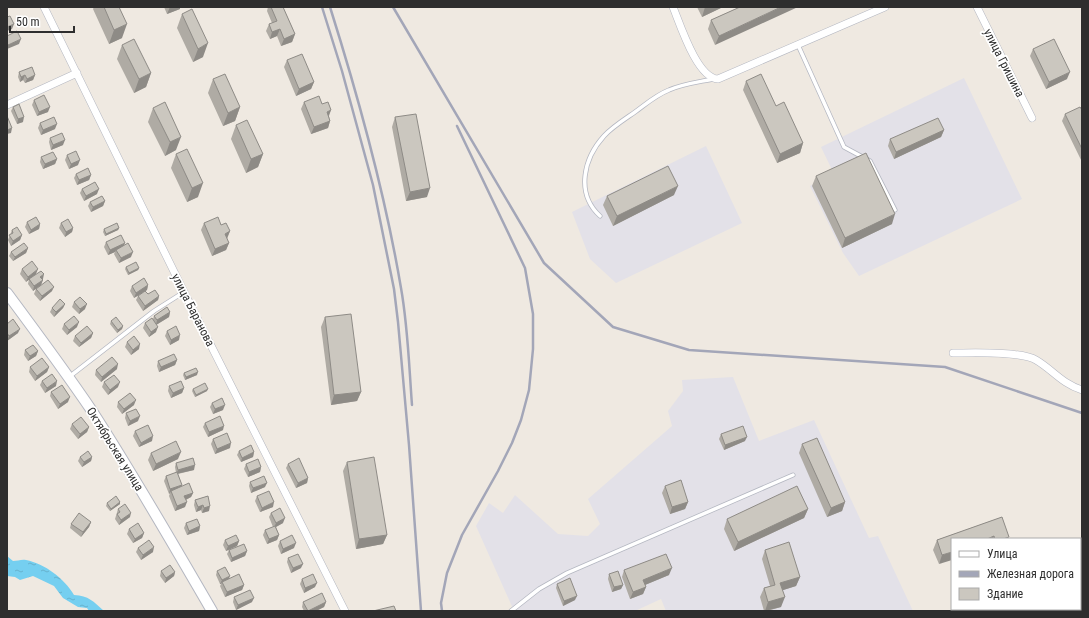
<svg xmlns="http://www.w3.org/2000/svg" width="1089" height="618" viewBox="0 0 1089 618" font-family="'Roboto Condensed',sans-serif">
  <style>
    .industrial { fill: #e3e1e8 }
    .water { fill: url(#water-ripples) }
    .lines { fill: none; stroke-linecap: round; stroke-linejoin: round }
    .lane-casing { stroke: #b4b7c1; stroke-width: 5 }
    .street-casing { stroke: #b4b7c1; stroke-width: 8 }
    .secondary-casing { stroke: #b4b7c1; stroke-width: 12 }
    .lane { stroke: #fff; stroke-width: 3.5 }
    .street { stroke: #fff; stroke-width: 7 }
    .secondary { stroke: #fff; stroke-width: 10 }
    .rail { stroke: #a3a6b8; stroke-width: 2.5 }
    .wall { fill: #afaba4 }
    .shaded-wall { fill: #8e8b86 }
    .building { fill: #cbc7bf; stroke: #8e8b86 }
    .labels { text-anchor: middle; stroke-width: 3.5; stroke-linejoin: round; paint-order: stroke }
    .street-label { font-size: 12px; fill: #2e2e2e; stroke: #fff }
  </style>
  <defs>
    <pattern id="water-ripples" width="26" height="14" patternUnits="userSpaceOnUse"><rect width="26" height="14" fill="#75cff0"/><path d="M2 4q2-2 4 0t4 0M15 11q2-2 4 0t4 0" fill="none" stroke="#66b2ce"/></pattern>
  </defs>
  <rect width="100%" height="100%" fill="#efe9e1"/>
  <!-- industrial -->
  <path class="industrial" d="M964 78 1022 199 859 276 843 253 810 186 834 174 821 147Z
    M706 146 742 223 616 283 590 259 572 212Z
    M733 377 759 441 814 420 869 538 878 536 913 611H666L661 599 635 611H514L476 526 489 503 503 513 515 495 558 534 588 536 600 524 588 499 672 426 668 411 683 391 682 380Z
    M1080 589H1082V611H1001L1008 609H1080Z"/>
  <!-- water -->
  <path class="water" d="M7 556 13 561C17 561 22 559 26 560 45 564 64 578 74 595 89 596 93 601 104 611H89L87 608 78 607 63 598 54 586 33 576 20 580 15 577 7 576Z"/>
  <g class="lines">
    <defs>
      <path id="lane" d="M798 45 844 147 870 161 895 210
        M600 216C575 193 584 158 604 136 612 127 625 119 635 112 646 104 656 95 669 90 682 84 699 82 713 79
        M69 377 154 311 184 292
        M511 611 539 589 567 573 793 475"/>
      <path id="street" d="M44 7 184 292 345 611
        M673 7C680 24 697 78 718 79L885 7
        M977 7 1032 118
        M7 105 77 73
        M953 353C972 353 1021 351 1036 360 1053 370 1061 383 1082 390"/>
      <path id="secondary" d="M7 293C36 332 65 371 92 411 134 476 173 544 212 611"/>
    </defs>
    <!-- lane casing -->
    <use href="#lane" class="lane-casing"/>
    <!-- street casing -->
    <use href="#street" class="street-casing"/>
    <!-- secondary casing -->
    <use href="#secondary" class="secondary-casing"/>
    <!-- lane -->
    <use href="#lane" class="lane"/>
    <!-- street -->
    <use href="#street" class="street"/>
    <!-- secondary -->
    <use href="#secondary" class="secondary"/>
    <!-- rail -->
    <path class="rail" d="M322 7 342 71 373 185 394 289 398 322 409 445 421 611
      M330 7C359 99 385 193 401 288 408 327 409 366 412 405
      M393 7 544 263 613 327 689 350 945 367 1082 413
      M442 611 441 603 447 573 462 535 498 471 512 443 521 420 529 390 533 349V314L525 268 457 126"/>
  </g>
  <!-- wall -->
  <path class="wall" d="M94 7H119L122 38 109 44 93 9Z
    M164 7H180V9L167 14Z
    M268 7H283L295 34 292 42 281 46 277 36 270 39 266 31 269 24 272 23 267 11Z
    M697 7H723L702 17Z
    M740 7 715 45 708 29 711 20Z
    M182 14 203 57 193 62 177 28Z
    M122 45 151 73 146 87 134 93 117 59Z
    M1033 49 1067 79 1046 89 1030 56Z
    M287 60 314 82 311 89 296 96 284 67Z
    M19 72 35 75 33 80 25 83 23 80 20 82 18 77Z
    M213 79 240 107 235 121 223 126 208 93Z
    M746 81 776 106 803 143 800 153 777 163 743 90Z
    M34 100 48 112 37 116 32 105Z
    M304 102 331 110 329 116 330 121 328 128 311 134 301 109Z
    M13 107 23 122 17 124 11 111Z
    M153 108 176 150 165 156 148 122Z
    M1082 110V162L1062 121 1065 114Z
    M395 117 427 197 406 201 392 127Z
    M40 123 55 129 41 135 38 128Z
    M236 125 263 154 258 167 246 173 231 139Z
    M944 130 941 137 894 159 888 146 890 139Z
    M50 138 63 145 51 150 49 142Z
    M176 154 198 197 187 202 171 168Z
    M67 155 78 165 69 169 65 160Z
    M41 157 57 159 55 164 43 169 40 162Z
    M76 174 91 175 89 180 77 185 74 178Z
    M816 176 892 224 842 248 812 186Z
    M82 189 97 194 84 201 80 193Z
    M674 195 613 226 603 205 607 196Z
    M105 201 103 206 91 212 88 206 90 202Z
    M27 222 40 224 39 229 29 234 25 227Z
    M61 223 73 228 72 232 65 237 59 228Z
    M204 223 221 225 230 231 227 239 229 243 226 250 212 256 201 230Z
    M119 228 118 230 105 236 103 232 104 229Z
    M12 230 22 235 20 240 11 246 8 240Z
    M106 242 124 245 131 257 119 263 114 254 115 252 108 255 104 247Z
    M28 248 26 253 13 261 9 256 11 252Z
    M126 267 139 268 138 270 128 275 125 269Z
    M22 269 36 274 26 282 20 274Z
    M29 279H43L41 285 33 291 28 284Z
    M148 285 147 290 134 298 130 291 132 286Z
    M36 289 52 291 40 301 34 294Z
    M148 294 159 296 158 300 143 311 136 300 138 296Z
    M74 302 85 309 79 314 72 307Z
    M65 304 63 308 54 317 50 312 52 308Z
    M170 312 169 317 156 325V332L149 337 143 328 145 323 153 319 154 316Z
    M325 317 361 392 357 401 331 405 321 327Z
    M111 321 123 326 122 329 117 333 110 324Z
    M7 324 18 333 7 341Z
    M64 324 77 327 67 335 62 329Z
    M167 331 179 340 170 345 165 336Z
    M93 333 91 338 79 347 73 341 75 336Z
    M127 342 139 349 131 355 125 347Z
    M25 350 38 351 36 356 28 361 24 355Z
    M177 360 175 365 159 372 157 366 158 361Z
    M30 367H49L47 372 35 381 29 372Z
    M117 369 101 382 95 375 96 370Z
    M184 373 197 375 185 380 183 375Z
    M42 381 56 386 45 393 40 385Z
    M104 382 118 387 108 395 102 387Z
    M169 386 184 388 182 393 171 398 168 391Z
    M193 389 207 391 195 397 192 391Z
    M51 392 68 402 58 409 50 396Z
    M118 402 134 405 122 414 117 407Z
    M212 403 223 410 213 414 210 407Z
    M126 413 138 421 128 426 125 418Z
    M205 423 223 430 208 437 203 427Z
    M72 424 89 427 87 432 78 439 70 429Z
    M135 431 152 441 139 447 133 436Z
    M721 434 745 441 724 450 719 439Z
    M213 439 230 448 215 454 211 444Z
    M802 444 845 502 842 511 827 517 799 453Z
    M239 451 254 452 253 457 241 462 237 455Z
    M151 453 178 459 153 471 148 460Z
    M80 457H92L91 461 82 467 78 461Z
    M347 462 387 535 383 544 356 549 343 471Z
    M176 463 194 470 178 474 182 486 193 493 191 497 186 500 185 507 175 511 169 496 170 493 169 494 164 481 166 476 176 473 175 467Z
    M246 464 261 467 260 472 248 477 244 469Z
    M288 464 308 478 307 483 296 488 286 468Z
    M250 482 265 487 251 493 249 486Z
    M665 486 688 502 685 509 670 514 662 493Z
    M208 496 209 511 202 513 201 510 196 512 194 505 195 500Z
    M257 496 273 507 260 512 255 501Z
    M120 502V504L110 511 106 506 107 503Z
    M118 509 130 517 119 525 115 519Z
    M808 509 804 518 734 551 724 529 727 519Z
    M271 513 283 523 276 527 279 535 277 540 267 544 263 535 265 530 273 527 269 517Z
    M1002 517 1008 539H952L939 564 933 550 937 540Z
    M91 522 89 527 81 537 70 528 71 524Z
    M186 523 200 526 199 531 187 535 184 528Z
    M129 529 144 533 142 538 133 543 127 534Z
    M225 540 239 541 237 546 226 551 223 545Z
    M280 541 294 548 281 554 278 546Z
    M138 548 153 552 141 560 136 552Z
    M229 550 247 551 245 556 231 562 227 554Z
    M765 550 800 577 796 586 783 590 781 607 767 611H764L760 597 764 588 770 586 762 559Z
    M288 558 301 568 291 573 287 562Z
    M624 570 669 575 645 585 646 587 643 594 630 599 622 577Z
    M161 571 175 572 174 576 165 583 160 576Z
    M217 571 229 579 244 585 242 590 225 597 220 586 221 584H220L216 575Z
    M609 574 623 585 621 589 612 592 608 579Z
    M302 579 315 587 304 593 300 584Z
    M557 584 575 600 563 606 556 588Z
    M234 597 252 602 236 610 233 602Z
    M303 602H326L324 607 316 611H304L302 607Z"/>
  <!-- shaded-wall -->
  <path class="shaded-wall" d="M170 7H180V9L167 14Z
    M705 7H723L702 17Z
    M781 7H798L715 45 719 36Z
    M14 24 12 29 7 31V27Z
    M127 24 122 38 109 44 114 30Z
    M280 29 277 36 270 39 272 32Z
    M295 34 292 42 281 46 284 39Z
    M21 39 19 44 7 49 8 45Z
    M208 43 203 57 193 62 198 49Z
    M1070 72 1067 79 1046 89 1049 82Z
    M151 73 146 87 134 93 139 79Z
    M25 75 23 80 20 82 21 77Z
    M35 75 33 80 25 83 27 79Z
    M314 82 311 89 296 96 299 89Z
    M50 107 48 112 37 116 39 112Z
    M240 107 235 121 223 126 228 113Z
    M331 110 328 117 327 112Z
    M24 117 23 122 17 124 18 119Z
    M330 121 328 128 311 134 314 127Z
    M57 124 55 129 41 135 43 130Z
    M12 128 11 133 7 134V130Z
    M944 130 941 137 894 159 896 152Z
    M181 137 176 150 165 156 170 142Z
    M65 140 63 145 51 150 53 145Z
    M803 143 800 153 777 163 780 154Z
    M263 154 258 167 246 173 251 159Z
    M57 159 55 164 43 169 45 164Z
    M80 160 78 165 69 169 71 164Z
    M91 175 89 180 77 185 79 180Z
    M203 183 198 197 187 202 192 188Z
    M678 186 674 195 613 226 617 216Z
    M430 188 427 197 406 201 410 192Z
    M99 189 97 194 84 201 86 196Z
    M105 201 103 206 91 212 93 207Z
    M895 214 892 224 842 248 845 238Z
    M40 224 39 229 29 234 31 230Z
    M73 228 72 232 65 237 66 232Z
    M119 228 118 230 105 236 106 234Z
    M230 231 227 238 222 241 225 234Z
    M22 235 20 240 11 246 13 241Z
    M125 243 123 248 116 250 115 252 108 255 110 250Z
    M229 243 226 250 212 256 215 249Z
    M28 248 26 253 13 261 15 257Z
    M133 252 131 257 119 263 121 258Z
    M139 268 138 270 128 275 129 273Z
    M38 269 36 274 26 282 28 277Z
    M44 274 43 279 39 282 40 277Z
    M43 280 41 285 33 291 34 286Z
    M148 285 147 290 134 298 136 293Z
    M54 287 52 291 40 301 42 296Z
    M159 296 158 300 143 311 145 306Z
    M65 304 63 308 54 317 56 312Z
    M87 304 85 309 79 314 80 309Z
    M170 312 169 317 156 325 157 320Z
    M79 322 77 327 67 335 69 330Z
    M123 326 122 329 117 333 118 330Z
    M158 327 156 332 149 337 151 332Z
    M20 329 18 333 7 341 9 336Z
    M93 333 91 338 79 347 81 343Z
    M180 335 179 340 170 345 171 340Z
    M140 344 139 349 131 355 133 350Z
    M38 351 36 356 28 361 30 356Z
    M177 360 175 365 159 372 161 367Z
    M118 364 117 369 101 382 102 377Z
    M49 367 47 372 35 381 37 376Z
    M198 372 197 375 185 380 186 377Z
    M57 381 56 386 45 393 47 388Z
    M120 382 118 387 108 395 110 390Z
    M184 388 182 393 171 398 173 393Z
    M208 389 207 391 195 397 196 395Z
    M361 392 357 401 331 405 334 395Z
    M70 397 68 402 58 409 60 404Z
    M136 400 134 405 122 414 124 409Z
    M225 405 223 410 213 414 215 409Z
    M140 416 138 421 128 426 130 421Z
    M224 426 223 430 208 437 209 432Z
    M89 427 87 432 78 439 80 434Z
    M153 436 152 441 139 447 141 443Z
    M747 437 745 441 724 450 725 445Z
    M231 443 230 448 215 454 217 449Z
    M181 452 178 459 153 471 156 464Z
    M254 452 253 457 241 462 242 458Z
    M92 457 91 461 82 467 84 462Z
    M195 465 194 470 176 474 178 470Z
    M261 467 260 472 248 477 249 472Z
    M308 478 307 483 296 488 298 483Z
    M267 483 265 487 251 493 253 488Z
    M182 485 180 489 171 491 170 493 169 494 170 489Z
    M193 493 191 497 183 501 184 496Z
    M120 502V504L110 511 111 509Z
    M187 502 185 507 175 511 177 506Z
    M274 502 273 507 260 512 262 508Z
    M688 502 685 509 670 514 672 507Z
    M845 502 842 511 827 517 831 508Z
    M203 505 201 510 196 512 198 507Z
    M210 506 209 511 202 513 204 508Z
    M808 509 804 518 734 551 738 542Z
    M131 513 130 517 119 525 121 520Z
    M285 518 283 523 274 528 276 523Z
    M91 522 89 527 81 537 83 532Z
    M200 526 199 531 187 535 189 531Z
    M144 533 142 538 133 543 135 539Z
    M279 535 277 540 267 544 269 539Z
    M387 535 383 544 356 549 359 539Z
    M994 536 993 539H987Z
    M239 541 237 546 226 551 228 546Z
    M296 543 294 548 281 554 283 549Z
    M154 547 153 552 141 560 143 555Z
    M247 551 245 556 231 562 232 558Z
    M952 552V560L939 564 942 555Z
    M303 564 301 568 291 573 293 568Z
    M672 568 669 575 640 587 643 580Z
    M175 572 174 576 165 583 166 578Z
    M230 576 228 581 222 582 221 584H220L222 580Z
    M800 577 796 586 777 592 780 583Z
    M317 583 315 587 304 593 305 588Z
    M244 585 242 590 225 597 227 592Z
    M623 585 621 589 612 592 614 587Z
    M646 587 643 594 630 599 633 592Z
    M577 596 575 600 563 606 564 601Z
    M785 597 781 607 765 611 768 602Z
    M254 598 252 602 236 610 238 605Z
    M326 602 324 607 316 611H308Z"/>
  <!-- building -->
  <path class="building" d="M104 7H119L127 24 114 30Z
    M271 7H283L295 34 284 39 280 29 272 32 269 24 277 21Z
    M740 7H781L719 36 711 20Z
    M192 9 208 43 198 49 182 14Z
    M10 16 14 24 7 27V17Z
    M17 31 21 39 8 45 7 43V36Z
    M134 39 151 73 139 79 122 45Z
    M1054 39 1070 72 1049 82 1033 49Z
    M302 54 314 82 299 89 287 60Z
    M32 67 35 75 27 79 25 75 21 77 19 72Z
    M225 74 240 107 228 113 213 79Z
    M761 74 776 106 784 102 803 143 780 154 746 81Z
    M44 95 50 107 39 112 34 100Z
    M319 96 322 104 328 102 331 110 327 112 330 121 314 127 304 102Z
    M165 102 181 137 170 142 153 108Z
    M19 104 24 117 18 119 13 107Z
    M1080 107 1082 110V149L1065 114Z
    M416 114 430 188 410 192 395 117Z
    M7 116 12 128 7 130Z
    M54 117 57 124 43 130 40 123Z
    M938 118 944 130 896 152 890 139Z
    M247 120 263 154 251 159 236 125Z
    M62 133 65 140 53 145 50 138Z
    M187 149 203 183 192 188 176 154Z
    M76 151 80 160 71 164 67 155Z
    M53 152 57 159 45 164 41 157Z
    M866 153 895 214 845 238 816 176Z
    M668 166 678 186 617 216 607 196Z
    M88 168 91 175 79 180 76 174Z
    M95 182 99 189 86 196 82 189Z
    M102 196 105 201 93 207 90 202Z
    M36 217 40 224 31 230 27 222Z
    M218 217 221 225 226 223 230 231 225 234 229 243 215 249 204 223Z
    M68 219 73 228 66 232 61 223Z
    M117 223 119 228 106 234 104 229Z
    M17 227 22 235 13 241 9 235 13 233 12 230Z
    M121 235 125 243 110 250 106 242Z
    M24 243 28 248 15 257 11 252Z
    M128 243 133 252 121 258 116 250Z
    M32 261 38 269 28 277 22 269Z
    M136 262 139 268 129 273 126 267Z
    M41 271 44 274 40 277 43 280 34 286 29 279Z
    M144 278 148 285 136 293 132 286Z
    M48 280 54 287 42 296 36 289Z
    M155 290 159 296 145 306 138 296 145 291 148 294Z
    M80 297 87 304 80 309 74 302Z
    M60 299 65 304 56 312 52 308Z
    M167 307 170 312 157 320 154 316Z
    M351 314 361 392 334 395 325 317Z
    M74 316 79 322 69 330 64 324Z
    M116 317 123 326 118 330 111 321Z
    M152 318 158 327 151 332 145 323Z
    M13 319 20 329 9 336 7 333V324Z
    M87 326 93 333 81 343 75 336Z
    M176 326 180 335 171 340 167 331Z
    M134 336 140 344 133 350 127 342Z
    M33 345 38 351 30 356 25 350Z
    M174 354 177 360 161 367 158 361Z
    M112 357 118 364 102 377 96 370Z
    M42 358 49 367 37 376 30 367Z
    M196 368 198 372 186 377 184 373Z
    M52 374 57 381 47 388 42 381Z
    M114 375 120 382 110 390 104 382Z
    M181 381 184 388 173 393 169 386Z
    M205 383 208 389 196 395 193 389Z
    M62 385 70 397 60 404 51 392Z
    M130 393 136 400 124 409 118 402Z
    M222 398 225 405 215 409 212 403Z
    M136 409 140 416 130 421 126 413Z
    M220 416 224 426 209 432 205 423Z
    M81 417 89 427 80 434 72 424Z
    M148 425 153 436 141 443 135 431Z
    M743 426 747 437 725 445 721 434Z
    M227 433 231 443 217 449 213 439Z
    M817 438 845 502 831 508 802 444Z
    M176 441 181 452 156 464 151 453Z
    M251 445 254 452 242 458 239 451Z
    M88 451 92 457 84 462 80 457Z
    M374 457 387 535 359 539 347 462Z
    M193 458 195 465 178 470 176 463Z
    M299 458 308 478 298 483 288 464Z
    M258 459 261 467 249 472 246 464Z
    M177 472 182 485 170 489 166 476Z
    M264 476 267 483 253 488 250 482Z
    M681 480 688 502 672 507 665 486Z
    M189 483 193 493 184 496 187 502 177 506 171 491Z
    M797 486 808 509 738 542 727 519Z
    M269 491 274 502 262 508 257 496Z
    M116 496 120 502 111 509 107 503Z
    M208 496 210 506 204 508 203 505 198 507 195 500Z
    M125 504 131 513 121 520 117 514 120 512 118 509Z
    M280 508 285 518 276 523 271 513Z
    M79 513 91 522 83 532 71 524Z
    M1002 517 1009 537 1003 539H995L994 536 987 539H952V552L942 555 937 540Z
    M197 519 200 526 189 531 186 523Z
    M138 523 144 533 135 539 129 529Z
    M275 526 279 535 269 539 265 530Z
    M236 535 239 541 228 546 225 540Z
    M292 535 296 543 283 549 280 541Z
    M149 540 154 547 143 555 138 548Z
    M789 542 800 577 780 583 785 597 768 602 764 588 775 585 765 550Z
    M244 544 247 551 232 558 229 550Z
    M298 554 303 564 293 568 288 558Z
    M666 554 672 568 643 580 646 587 633 592 624 570Z
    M170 565 175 572 166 578 161 571Z
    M225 567 230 576 222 580 217 571Z
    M618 571 623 585 614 587 609 574Z
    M239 574 244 585 227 592 222 582Z
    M313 574 317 583 305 588 302 579Z
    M570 578 577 596 564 601 557 584Z
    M250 590 254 598 238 605 234 597Z
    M322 593 326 602 308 611 303 602Z
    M394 606 396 611H373Z"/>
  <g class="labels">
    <!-- street labels -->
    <g class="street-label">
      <text transform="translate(1004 63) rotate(63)" y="4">улица Гришина</text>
      <text transform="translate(193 310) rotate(63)" y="4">улица Баранова</text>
      <text transform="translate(115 449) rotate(58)" y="4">Октябрьская улица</text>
    </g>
  </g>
  <!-- border -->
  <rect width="1089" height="618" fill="none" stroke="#2e2e2e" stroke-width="16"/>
  <!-- legend -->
  <rect x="951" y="538" width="130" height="72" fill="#ffffff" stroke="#ababab"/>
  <rect x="959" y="551" width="20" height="6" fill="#ffffff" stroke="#ababab"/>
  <text x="987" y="558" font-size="12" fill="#2e2e2e">Улица</text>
  <rect x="959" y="571" width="20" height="6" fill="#a3a6b8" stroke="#ababab"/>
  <text x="987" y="578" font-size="12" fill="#2e2e2e">Железная дорога</text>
  <rect x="959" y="588" width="20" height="12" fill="#cbc7bf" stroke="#ababab"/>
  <text x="987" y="598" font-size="12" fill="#2e2e2e">Здание</text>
  <!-- scale -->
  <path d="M10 26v6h64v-6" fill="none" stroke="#2e2e2e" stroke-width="2"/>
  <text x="16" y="26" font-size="12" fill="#2e2e2e" stroke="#ffffff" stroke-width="3" paint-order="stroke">50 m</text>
</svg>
